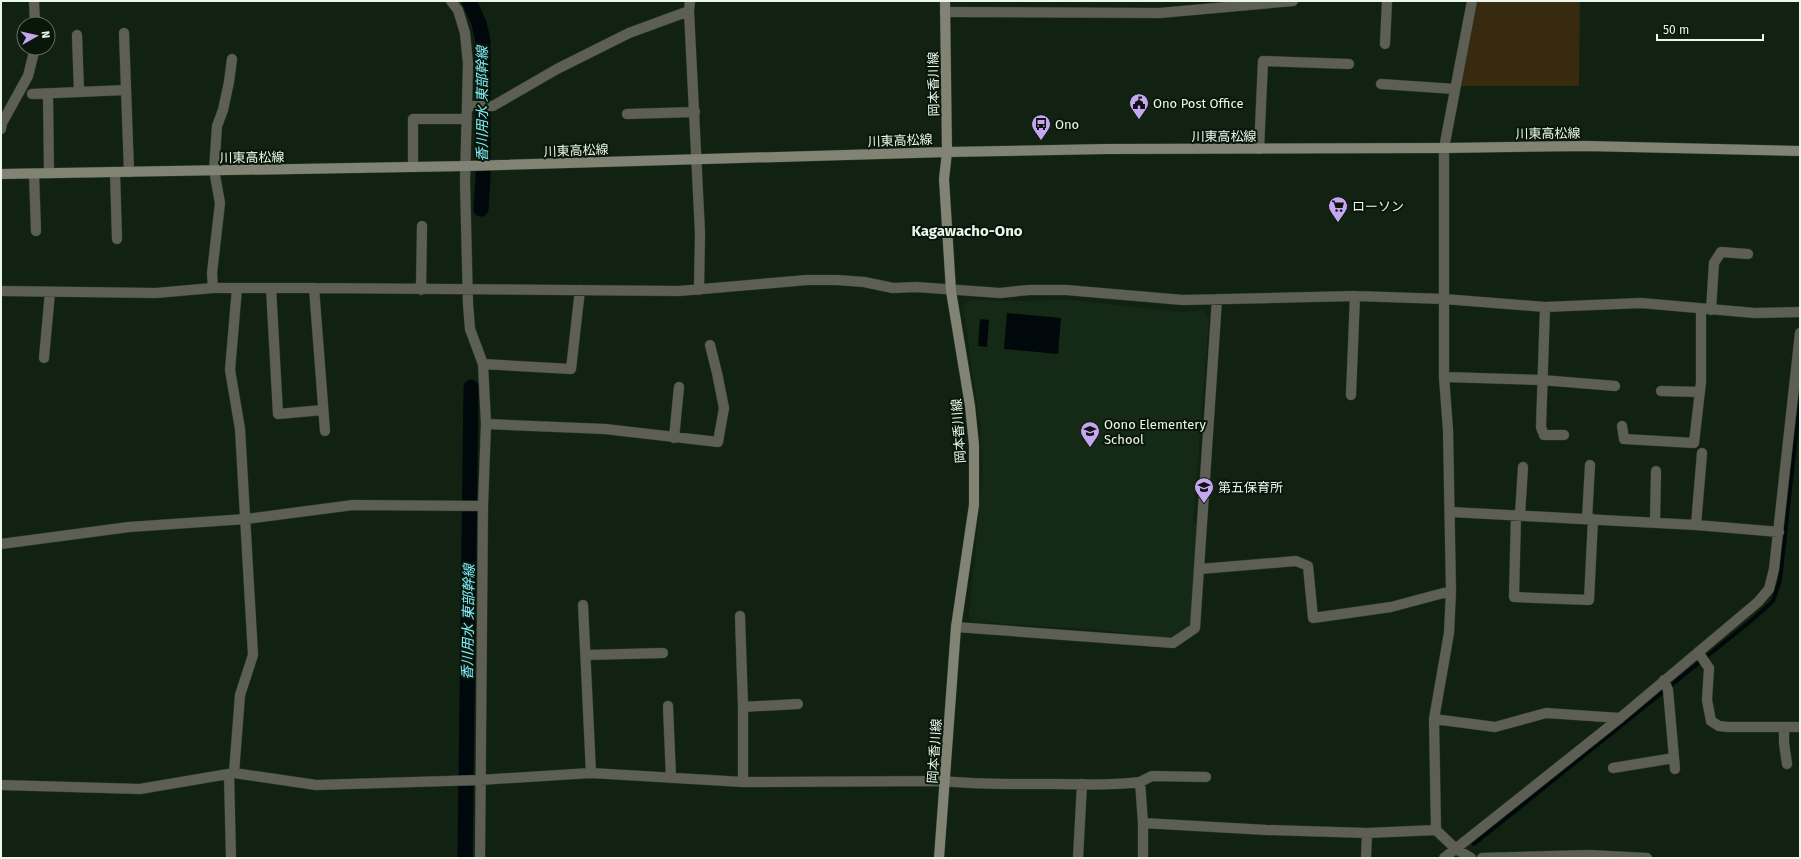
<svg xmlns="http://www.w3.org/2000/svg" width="1801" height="859" viewBox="0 0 1801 859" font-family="'Fira Sans','Noto Sans JP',sans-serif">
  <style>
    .built { fill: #152a16 }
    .green { fill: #372a0e }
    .water { fill: #00080b }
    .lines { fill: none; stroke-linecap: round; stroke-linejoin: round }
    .stream { stroke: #00080b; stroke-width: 4 }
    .canal { stroke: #00080b; stroke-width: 15 }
    .minor-casing { stroke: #2b3b2c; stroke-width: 11 }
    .secondary-casing { stroke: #2b3b2c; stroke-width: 11 }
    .minor { stroke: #5d5e54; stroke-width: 10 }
    .secondary { stroke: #818474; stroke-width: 10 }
    .labels { text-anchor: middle; stroke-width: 4; stroke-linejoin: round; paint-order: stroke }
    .street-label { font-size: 13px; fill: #ebf6ec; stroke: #081709 }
    .poi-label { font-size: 13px; fill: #ebf6ec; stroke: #081709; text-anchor: start }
    .water-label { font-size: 14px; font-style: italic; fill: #84eefe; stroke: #081709 }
    .quarter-label { font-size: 15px; font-weight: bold; fill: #ebf6ec; stroke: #081709 }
  </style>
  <rect width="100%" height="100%" fill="#112112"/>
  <!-- built -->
  <path class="built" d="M970 299 1007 301 1071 300 1179 312 1203 310 1209 318 1193 522 1198 524 1191 625 1171 639 1092 629 973 622 969 618 983 470 980 426 963 306Z"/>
  <!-- green -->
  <path class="green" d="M1476 1H1580L1579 86H1459Z"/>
  <!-- water -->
  <path class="water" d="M1007 313 1061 318 1058 354 1004 349Z
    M980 319 989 320 987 347 978 346Z"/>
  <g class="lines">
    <!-- stream -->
    <path class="stream" d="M1474 844 1752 620 1773 601 1780 580 1800 399"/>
    <!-- canal -->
    <path class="canal" d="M469 1 479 23 483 41V178L481 209
      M465 858 471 387"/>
    <defs>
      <path id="minor" d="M34 1 35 24
        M451 1 458 10 465 33 468 64 465 182 468 304 470 329 483 364 486 424 483 506 480 858
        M690 1 689 11 700 233 699 290
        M945 12 1160 13 1293 1
        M124 33 129 172
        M77 35 79 92
        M1385 44 1387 1
        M1381 84 1455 89
        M32 94 126 90
        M48 94 49 173
        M468 106H493L557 69 629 33 689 11
        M627 114 695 112
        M1 129 2 123 28 76 35 48
        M1259 149 1263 61 1349 64
        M413 167V119H467
        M115 172 117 239
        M34 174 36 231
        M213 288 212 273 220 203 214 170 217 126 223 110 229 82 232 59
        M271 288 278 414 323 410
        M314 288 325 431
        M421 290 422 226
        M1 291 156 293 213 288H314L679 291 807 280H837L864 282 893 288 916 287 1000 293 1029 290H1066L1183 300 1355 296 1444 299 1545 307 1641 303 1755 313 1800 312
        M1545 307 1541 427 1544 435H1564
        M1711 310 1714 263 1721 252 1748 254
        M44 358 50 292
        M483 364 571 369 580 290
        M1444 377 1542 380 1615 386
        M1661 391 1700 392
        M1351 395 1355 296
        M486 424 605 429 718 442 724 408 717 373 710 345
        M1622 426 1624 439 1694 443 1701 382V309
        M674 438 679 387
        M1451 512 1696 525 1779 532
        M1516 515 1514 597 1589 600 1593 519
        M1520 515 1523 467
        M1587 519 1590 465
        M1655 522 1656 471
        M1696 525 1702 453
        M1 544 129 527 246 519 353 505 483 506
        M1200 569 1296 561 1308 566 1313 618 1391 607 1451 591
        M583 605 591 773
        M740 616 743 707V782
        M956 627 1173 643 1195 628 1217 299
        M1698 652 1709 668 1707 700 1711 721 1719 726 1728 727H1798
        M586 655 663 653
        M1664 680 1668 690 1675 769
        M668 706 671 778
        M743 707 798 704
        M1434 719 1495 727 1546 713 1620 718
        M1784 728V743L1787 764
        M1613 768 1674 758
        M234 773 240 695 253 655 240 429 230 370 237 288
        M229 774 231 858
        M1 785 140 789 234 773 316 785 480 780 591 773 743 782 944 781C981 785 1018 784 1054 784 1083 784 1112 786 1140 782
        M1143 823 1267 830 1367 833 1436 830 1456 849 1471 858
        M1436 830 1434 719 1449 633 1451 591 1448 430 1444 377V148L1472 1
        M1078 858 1082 784
        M1143 858V823L1140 782 1152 776 1206 777
        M1366 858 1367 833
        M1444 858 1620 718 1758 602 1769 589 1774 569 1800 333
        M1482 858 1589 855 1647 858"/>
      <path id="secondary" d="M1 174 467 166 947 152 1106 149 1444 148 1586 146 1800 151
        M939 858 956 627 974 505V445L970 406 951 291 944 179 947 152 945 1"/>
    </defs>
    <!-- minor casing -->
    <use href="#minor" class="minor-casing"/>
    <!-- secondary casing -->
    <use href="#secondary" class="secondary-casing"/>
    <!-- minor -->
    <use href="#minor" class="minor"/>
    <!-- secondary -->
    <use href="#secondary" class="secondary"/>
  </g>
  <!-- icons -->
  <defs>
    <symbol id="civic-pin" viewBox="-11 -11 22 30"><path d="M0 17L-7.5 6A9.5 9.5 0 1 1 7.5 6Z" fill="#c5a7f1" stroke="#081709"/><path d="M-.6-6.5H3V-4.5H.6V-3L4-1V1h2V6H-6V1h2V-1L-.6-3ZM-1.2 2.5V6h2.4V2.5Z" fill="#111"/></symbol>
    <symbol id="bus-pin" viewBox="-11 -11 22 30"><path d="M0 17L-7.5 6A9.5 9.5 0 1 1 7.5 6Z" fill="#c5a7f1" stroke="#081709"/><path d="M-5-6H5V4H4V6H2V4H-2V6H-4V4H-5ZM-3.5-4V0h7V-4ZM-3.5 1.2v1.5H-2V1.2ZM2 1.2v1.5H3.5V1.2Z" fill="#111"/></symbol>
    <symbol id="supermarket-pin" viewBox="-11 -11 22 30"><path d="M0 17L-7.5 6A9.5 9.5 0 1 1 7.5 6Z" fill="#c5a7f1" stroke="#081709"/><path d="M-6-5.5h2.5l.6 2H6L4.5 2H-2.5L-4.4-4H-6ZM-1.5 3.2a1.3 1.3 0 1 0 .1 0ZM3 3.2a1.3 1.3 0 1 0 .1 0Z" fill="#111"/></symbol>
    <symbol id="school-pin" viewBox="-11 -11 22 30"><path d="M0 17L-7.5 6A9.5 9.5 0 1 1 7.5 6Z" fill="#c5a7f1" stroke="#081709"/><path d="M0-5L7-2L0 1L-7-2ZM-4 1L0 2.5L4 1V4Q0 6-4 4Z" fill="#111"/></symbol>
  </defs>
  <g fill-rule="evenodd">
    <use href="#civic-pin" x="1128" y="92" width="22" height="30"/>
    <use href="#bus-pin" x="1030" y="113" width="22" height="30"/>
    <use href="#supermarket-pin" x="1327" y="195" width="22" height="30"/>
    <use href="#school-pin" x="1079" y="420" width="22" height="30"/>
    <use href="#school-pin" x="1193" y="476" width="22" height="30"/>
  </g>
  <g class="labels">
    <!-- street labels -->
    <g class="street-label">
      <text transform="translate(933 84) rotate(-91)" y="5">岡本香川線</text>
      <text transform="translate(1548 133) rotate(-1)" y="5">川東高松線</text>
      <text x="1224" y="141">川東高松線</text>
      <text transform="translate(900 140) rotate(-2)" y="5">川東高松線</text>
      <text transform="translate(576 150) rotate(-2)" y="5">川東高松線</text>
      <text transform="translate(252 157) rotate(-1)" y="5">川東高松線</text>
      <text transform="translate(958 431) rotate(-94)" y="5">岡本香川線</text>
      <text transform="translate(934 751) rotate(-86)" y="5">岡本香川線</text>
    </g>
    <!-- poi labels -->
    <g class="poi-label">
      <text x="1153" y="108">Ono Post Office</text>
      <text x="1055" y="129">Ono</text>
      <text x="1352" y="211">ローソン</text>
      <text x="1104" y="429">Oono Elementery<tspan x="1104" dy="15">School</tspan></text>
      <text x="1218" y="492">第五保育所</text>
    </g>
    <!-- water labels -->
    <g class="water-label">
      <text transform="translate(482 104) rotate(-90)" y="5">香川用水 東部幹線</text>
      <text transform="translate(468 622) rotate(-89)" y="5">香川用水 東部幹線</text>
    </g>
    <!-- quarter labels -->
    <g class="quarter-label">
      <text x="967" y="236">Kagawacho-Ono</text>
    </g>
  </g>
  <!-- border -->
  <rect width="1801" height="859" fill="none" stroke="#ebf6ec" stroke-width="4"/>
  <!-- north arrow -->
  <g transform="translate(36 36) rotate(82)"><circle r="19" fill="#081709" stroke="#637064"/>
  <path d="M0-3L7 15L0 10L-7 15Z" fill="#c5a7f1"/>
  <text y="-6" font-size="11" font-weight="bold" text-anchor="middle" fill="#ebf6ec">N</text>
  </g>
  <!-- scale -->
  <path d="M1657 34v6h106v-6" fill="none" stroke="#ebf6ec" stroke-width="2"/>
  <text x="1663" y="34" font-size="12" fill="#ebf6ec" stroke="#081709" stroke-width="3" paint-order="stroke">50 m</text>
</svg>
